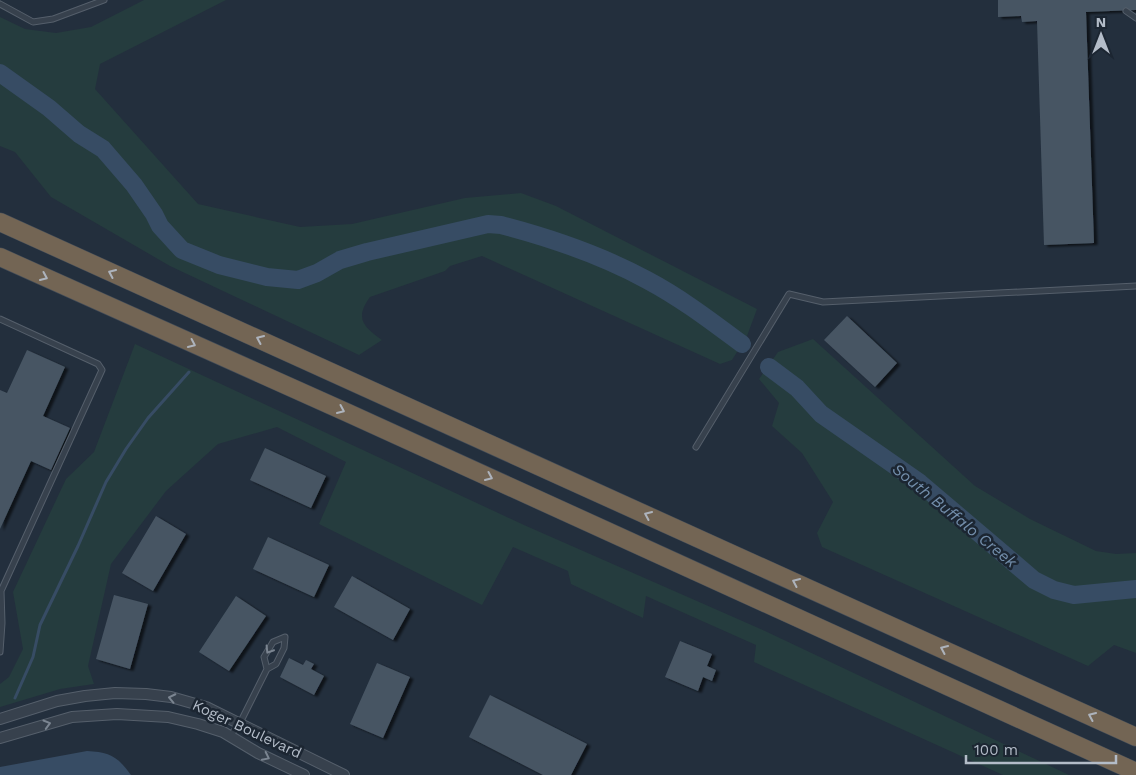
<svg xmlns="http://www.w3.org/2000/svg" width="1136" height="775" viewBox="0 0 1136 775" font-family="'Work Sans',sans-serif">
  <style>
    .green { fill: #253c3e }
    .water { fill: #374c64 }
    .lines { fill: none; stroke-linecap: round; stroke-linejoin: round }
    .stream { stroke: #374c64; stroke-width: 3 }
    .river { stroke: #374c64; stroke-width: 18 }
    .building { fill: #475563; filter: url(#shadow) }
    .service-casing { stroke: #555f6b; stroke-width: 7 }
    .minor-casing { stroke: #555f6b; stroke-width: 12 }
    .motorway-casing { stroke: #424c58; stroke-width: 19 }
    .service { stroke: #37414d; stroke-width: 5 }
    .minor { stroke: #37414d; stroke-width: 10 }
    .motorway { stroke: #736554; stroke-width: 18 }
    .oneway { stroke: #adb3bc }
    .oneway2 { stroke: #7b8591 }
    .labels { text-anchor: middle; stroke-width: 5; stroke-linejoin: round; paint-order: stroke }
    .street-label { font-size: 15px; fill: #b3bcc8; stroke: #1c2632 }
    .water-label { font-size: 16px; font-style: italic; fill: #738eab; stroke: #1c2632 }
  </style>
  <defs>
    <filter id="shadow"><feDropShadow dx="3.5" dy="2" stdDeviation="1" flood-color="#0009"/></filter>
  </defs>
  <rect width="100%" height="100%" fill="#232f3d"/>
  <!-- green -->
  <path class="green" d="M144 0H226L100 64 95 89 198 204 300 227 352 224 465 198 521 193 556 206 757 309 747 336 732 360 720 364 482 256 450 266 445 271 370 297C354 319 364 327 382 340L359 355 170 266 51 197 15 152 0 146V17L25 29 56 33 91 27Z
    M813 339 975 486 1030 519 1096 551 1116 554 1136 553V653L1114 645 1088 666 822 547 817 533 833 502 802 453 772 426 779 403 759 379 778 352Z
    M135 344 524 525 765 631 1069 775H1003L754 662 756 645 646 596 643 618 571 584 568 571 513 547 482 605 319 524 346 462 277 427 218 444 166 491 111 564 88 666 94 684 60 689 0 707V684L9 677 23 649 13 592 66 479 94 452Z"/>
  <!-- water -->
  <path class="water" d="M87 751C110 752 118 757 131 775H0V767Z"/>
  <g class="lines">
    <!-- stream -->
    <path class="stream" d="M15 698 33 657 40 625 78 546 106 482 126 449 148 418 189 372"/>
    <!-- river -->
    <path class="river" d="M0 73 49 108 79 134 103 149 134 185 154 214 160 226 182 250 219 265 267 277 298 280 317 273 340 260 367 252 488 224 501 225C551 238 601 255 647 280 681 298 711 321 742 344
      M769 367 797 388 821 414 920 483 1034 580 1054 590 1074 595 1136 589"/>
  </g>
  <!-- building -->
  <path class="building" d="M998 0H1136V10L1086 12 1094 243 1044 245 1037 21 1022 22 1021 16 998 17Z
    M847 316 897 363 875 387 824 340Z
    M27 350 65 367 43 416 70 428 51 470 31 461 0 529V390L7 393Z
    M265 448 326 476 311 508 250 480Z
    M156 516 186 534 153 591 122 573Z
    M268 537 329 565 314 597 253 569Z
    M352 576 410 609 393 640 334 607Z
    M114 595 148 604 130 669 96 659Z
    M236 596 266 616 229 671 199 652Z
    M680 641 712 654 707 666 716 670 712 681 703 677 698 691 665 677Z
    M289 658 303 665 306 660 314 664 311 669 324 676 314 695 280 677Z
    M377 663 410 677 383 738 350 724Z
    M490 695 587 744 571 775H543L469 737Z"/>
  <g class="lines">
    <defs>
      <path id="service" d="M0 4 33 22 53 19 104 0
        M1126 11 1136 18
        M0 319 98 364 102 370 1 591 2 623 0 652
        M696 447 789 294 823 302 1136 286
        M230 736 240 723 267 669 276 664 284 648 285 637 273 642 264 657 267 669"/>
      <path id="minor" d="M0 719 57 701 85 696 115 693 146 694 171 697 206 707 344 775
        M0 738 72 717 117 714 168 717 198 724 223 732 258 753 304 775"/>
      <path id="motorway" d="M0 222 1136 737
        M0 257 348 413 1136 772"/>
    </defs>
    <!-- service casing -->
    <use href="#service" class="service-casing"/>
    <!-- minor casing -->
    <use href="#minor" class="minor-casing"/>
    <!-- motorway casing -->
    <use href="#motorway" class="motorway-casing"/>
    <!-- service -->
    <use href="#service" class="service"/>
    <!-- minor -->
    <use href="#minor" class="minor"/>
    <!-- motorway -->
    <use href="#motorway" class="motorway"/>
  </g>
  <!-- one-way arrows -->
  <defs><path id="oneway-chevron" d="M-2-3.5L2.5 0L-2 3.5" fill="none" stroke-width="1.6" stroke-linecap="round" stroke-linejoin="round" transform="scale(1.25)"/></defs>
  <g class="oneway">
    <use href="#oneway-chevron" transform="translate(112 273) rotate(-156)"/>
    <use href="#oneway-chevron" transform="translate(44 277) rotate(24)"/>
    <use href="#oneway-chevron" transform="translate(260 339) rotate(-156)"/>
    <use href="#oneway-chevron" transform="translate(192 344) rotate(25)"/>
    <use href="#oneway-chevron" transform="translate(341 410) rotate(24)"/>
    <use href="#oneway-chevron" transform="translate(489 477) rotate(24)"/>
    <use href="#oneway-chevron" transform="translate(648 515) rotate(-156)"/>
    <use href="#oneway-chevron" transform="translate(796 582) rotate(-156)"/>
    <use href="#oneway-chevron" transform="translate(944 649) rotate(-156)"/>
    <use href="#oneway-chevron" transform="translate(1092 716) rotate(-156)"/>
  </g>
  <g class="oneway2">
    <use href="#oneway-chevron" transform="translate(269 650) rotate(122)"/>
    <use href="#oneway-chevron" transform="translate(172 698) rotate(-168)"/>
    <use href="#oneway-chevron" transform="translate(47 724) rotate(-16)"/>
    <use href="#oneway-chevron" transform="translate(266 757) rotate(26)"/>
  </g>
  <g class="labels">
    <!-- street labels -->
    <g class="street-label">
      <text transform="translate(247 729) rotate(25)" y="5">Koger Boulevard</text>
    </g>
    <!-- water labels -->
    <g class="water-label">
      <text transform="translate(955 515) rotate(39)" y="6">South Buffalo Creek</text>
    </g>
  </g>
  <!-- north arrow -->
  <g transform="translate(1101 35)" stroke="#1c2632" stroke-width="4" paint-order="stroke">
  <path d="M0-4L9 19L0 12L-9 19Z" fill="#b3bcc8"/>
  <text y="-8" font-size="14" font-weight="bold" text-anchor="middle" fill="#b3bcc8">N</text>
  </g>
  <!-- scale -->
  <path d="M966 755v8h150v-8" fill="none" stroke="#b3bcc8" stroke-width="2.5"/>
  <text x="974" y="755" font-size="15" fill="#b3bcc8" stroke="#1c2632" stroke-width="4" paint-order="stroke">100 m</text>
</svg>
